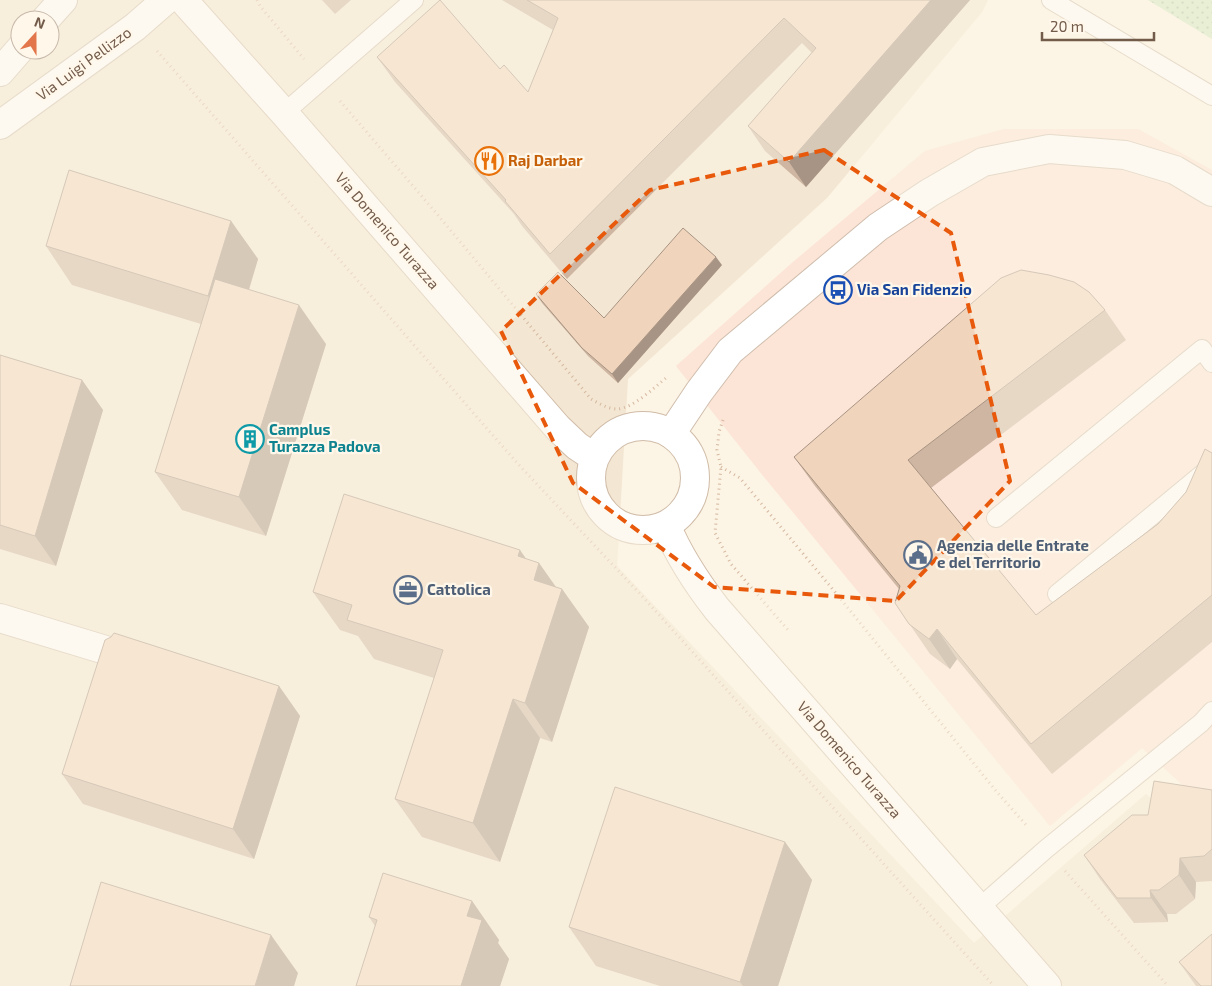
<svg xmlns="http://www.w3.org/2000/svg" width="1212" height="986" viewBox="0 0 1212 986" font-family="'Exo 2',sans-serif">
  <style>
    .residential { fill: #f3e6d2; fill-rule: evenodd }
    .commercial { fill: #fce4d7 }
    .grass { fill: url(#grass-dots) }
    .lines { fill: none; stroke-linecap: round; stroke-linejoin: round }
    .lane-casing { stroke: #cfbead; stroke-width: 20 }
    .street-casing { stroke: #cfbead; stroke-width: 30 }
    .secondary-casing { stroke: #d0bca8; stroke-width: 30 }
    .path { stroke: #d5b79f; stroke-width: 3; stroke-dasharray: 1 4; stroke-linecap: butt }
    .lane { stroke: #fff; stroke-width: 18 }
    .street { stroke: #fff; stroke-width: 28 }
    .secondary { stroke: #fff; stroke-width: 28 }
    .wall { fill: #ceb6a2 }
    .shaded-wall { fill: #a89484 }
    .building { fill: #f0d4bc; stroke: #a89484 }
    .marked { fill: none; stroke: #e8590c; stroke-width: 4; stroke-dasharray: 10 6; stroke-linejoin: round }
    .labels { text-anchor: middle; stroke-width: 4.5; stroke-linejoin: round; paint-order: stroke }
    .street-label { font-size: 15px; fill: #735b4a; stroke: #fff7ea }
    .food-label { font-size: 15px; font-weight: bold; fill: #c56008; stroke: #fff7ea; text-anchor: start }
    .transit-label { font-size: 15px; font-weight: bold; fill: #164399; stroke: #fff7ea; text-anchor: start }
    .culture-label { font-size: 15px; font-weight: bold; fill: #0d838f; stroke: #fff7ea; text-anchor: start }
    .service-label { font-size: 15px; font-weight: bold; fill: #4e5e75; stroke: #fff7ea; text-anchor: start }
  </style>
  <defs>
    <pattern id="grass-dots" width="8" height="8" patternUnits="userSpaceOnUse" patternTransform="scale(1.25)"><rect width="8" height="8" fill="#d0e9c2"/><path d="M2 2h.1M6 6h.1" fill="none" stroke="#adc0a0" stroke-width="1.8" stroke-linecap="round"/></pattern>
  </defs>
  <rect width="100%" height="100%" fill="#fcf4e4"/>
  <!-- residential -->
  <path class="residential" d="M0 0H988L982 12 827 198 628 379 617 566 974 943 1146 794 1212 853V986H0ZM20 20H50V50H20Z"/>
  <!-- commercial -->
  <path class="commercial" d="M1004 129H1138L1212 170V812L1142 748 1050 826 760 472 676 366 793 262 925 151Z"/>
  <!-- grass -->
  <path class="grass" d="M1148 0H1212V39Z"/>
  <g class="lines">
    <defs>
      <path id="lane" d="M1051 0 1212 96
        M284 113 414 0
        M996 518 1202 349 1212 363
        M1057 594 1212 466
        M979 908 1046 849 1201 723 1212 711"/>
      <path id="street" d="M45 20 63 0
        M0 72 20 49
        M0 125 135 27 166 0
        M671 434 699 392 730 351 878 227 929 193 983 162 1049 149 1125 155 1175 170 1212 192
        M0 618 122 655"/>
      <path id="secondary" d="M183 0 284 113 558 428 577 446 595 458
        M591 478a52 52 0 1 1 104 0a52 52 0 1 1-104 0Z
        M666 525C679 556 696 582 717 609L1047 986"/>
    </defs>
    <!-- lane casing -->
    <use href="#lane" class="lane-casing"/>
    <!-- street casing -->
    <use href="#street" class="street-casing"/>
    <!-- secondary casing -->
    <use href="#secondary" class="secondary-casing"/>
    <!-- path -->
    <path class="path" d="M257 0 260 6 304 59
      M157 51 518 464 642 596 994 986
      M340 101 437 214 591 399C598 403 608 409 617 409 632 409 655 387 666 378
      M723 420 719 432 717 450 721 467 715 533 731 564 788 630
      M721 467 740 478 835 592 996 791 1028 827
      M1065 871 1168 986"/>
    <!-- lane -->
    <use href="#lane" class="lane"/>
    <!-- street -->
    <use href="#street" class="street"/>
    <!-- secondary -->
    <use href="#secondary" class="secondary"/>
  </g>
  <!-- wall -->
  <path class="wall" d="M322 0H351L335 14Z
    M502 0H970L806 187 765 151 748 126 812 53 802 43 567 279 522 226 514 214 395 82 377 57 500 69 528 92 553 30Z
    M231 221 258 259 249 290 326 344 266 536 182 510 155 472 201 324 72 285 46 246Z
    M722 265 618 383 588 356 542 303 536 294 604 318Z
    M1105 310 1126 340 931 488 1036 615 1158 524 1186 492 1212 453V642L1052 774 957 659 950 669 930 654 895 603 899 589 815 486 794 457Z
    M0 355 82 380 103 410 56 566 0 549Z
    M539 563 556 587 562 589 589 627 552 742 540 738 500 862 422 837 395 799 434 678 374 659 358 636 340 630 313 592Z
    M279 686 300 716 254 859 83 804 62 774Z
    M1212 790V881L1196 882 1195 899 1176 914H1167L1168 922 1134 923 1100 879 1084 855 1148 815Z
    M785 842 812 880 778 986H660L596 966 569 927Z
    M472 901 499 940 498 943 509 959 500 986H356L375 926 369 917Z
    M1179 962 1212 986H1196Z"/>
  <!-- shaded-wall -->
  <path class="shaded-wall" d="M931 0H970L806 187 789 162Z
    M231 221 258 259 235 335 208 296Z
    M716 257 722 265 618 383 612 374Z
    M299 305 326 344 266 536 239 497Z
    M82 380 103 410 56 566 35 536Z
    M520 550 536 573 539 563 560 593 562 589 589 627 552 742 525 703 518 556Z
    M937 629 957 659 950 669 929 639Z
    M279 686 300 716 254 859 233 829Z
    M513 699 540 738 500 862 473 823Z
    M785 842 812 880 778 986H743L740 982Z
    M1180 858 1196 882 1195 899 1179 875Z
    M1150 890 1167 914 1168 922 1151 898Z
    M472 901 499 940 498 943 509 959 500 986H461L467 916Z
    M271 935 298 973 294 986H255Z"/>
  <!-- building -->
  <path class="building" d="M440 0 500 69 504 65 528 92 558 18 527 0H931L789 162 748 126 816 48 784 18 550 254 505 201 506 200 377 57Z
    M69 170 231 221 208 296 46 246Z
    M683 228 716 257 612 374 582 348 536 294 558 272 604 318Z
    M1021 270 1049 275 1074 282 1089 292 1105 310 908 460 1036 615 1158 524 1186 492 1205 449 1212 453V595L1031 744 937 629 929 639 909 624 895 603 900 586 794 457 1001 278Z
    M215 279 299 305 239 497 155 472Z
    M0 355 82 380 35 536 0 525Z
    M344 494 520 550 518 556 539 563 534 580 562 589 525 703 513 699 473 823 395 799 443 650 347 620 352 605 313 592Z
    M114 633 279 686 233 829 62 774 105 640 111 637Z
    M1154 781 1212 790V849L1204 856 1180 858 1179 875 1159 890H1150L1151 898H1117L1084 855 1132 815H1148Z
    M615 787 785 842 740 982 569 927Z
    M383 873 472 901 467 916 482 920 461 986H356L377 920 369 917Z
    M101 882 271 935 255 986H70Z
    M1212 934V986H1201L1179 962Z"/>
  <!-- marked area -->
  <path d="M0 0H1212V986H0ZM824 150 951 233 1010 481 896 601 714 587 573 483 501 331 650 190Z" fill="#fcf4e4" fill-opacity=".55" fill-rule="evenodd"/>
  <path class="marked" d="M824 150 951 233 1010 481 896 601 714 587 573 483 501 331 650 190Z"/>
  <!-- icons -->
  <defs>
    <symbol id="restaurant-ring" viewBox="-11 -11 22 22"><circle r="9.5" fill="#fff7ea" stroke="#e8710a" stroke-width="1.5"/><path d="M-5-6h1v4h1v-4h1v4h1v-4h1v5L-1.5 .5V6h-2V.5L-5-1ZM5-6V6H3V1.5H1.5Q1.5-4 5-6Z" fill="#e8710a"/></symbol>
    <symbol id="bus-ring" viewBox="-11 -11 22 22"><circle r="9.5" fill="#fff7ea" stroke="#1a4fb4" stroke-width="1.5"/><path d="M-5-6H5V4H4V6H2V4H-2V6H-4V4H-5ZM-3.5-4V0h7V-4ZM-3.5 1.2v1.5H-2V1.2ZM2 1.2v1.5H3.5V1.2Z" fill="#1a4fb4"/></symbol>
    <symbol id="building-ring" viewBox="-11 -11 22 22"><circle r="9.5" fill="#fff7ea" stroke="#0f9aa8" stroke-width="1.5"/><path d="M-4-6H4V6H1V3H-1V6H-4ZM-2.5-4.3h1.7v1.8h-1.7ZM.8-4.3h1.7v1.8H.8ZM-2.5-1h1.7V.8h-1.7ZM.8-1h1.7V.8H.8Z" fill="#0f9aa8"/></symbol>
    <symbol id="civic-ring" viewBox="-11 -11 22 22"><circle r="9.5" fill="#fff7ea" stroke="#5c6f8a" stroke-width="1.5"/><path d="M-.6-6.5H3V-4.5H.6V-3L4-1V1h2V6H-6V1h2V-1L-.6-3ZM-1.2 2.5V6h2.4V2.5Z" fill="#5c6f8a"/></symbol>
    <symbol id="office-ring" viewBox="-11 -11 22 22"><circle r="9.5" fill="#fff7ea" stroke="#5c6f8a" stroke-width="1.5"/><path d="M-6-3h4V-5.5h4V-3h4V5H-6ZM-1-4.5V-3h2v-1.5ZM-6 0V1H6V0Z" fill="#5c6f8a"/></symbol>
  </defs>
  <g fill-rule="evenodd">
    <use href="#restaurant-ring" x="473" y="145" width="32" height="32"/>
    <use href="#bus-ring" x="822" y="274" width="32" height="32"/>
    <use href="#building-ring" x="234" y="423" width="32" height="32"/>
    <use href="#civic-ring" x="902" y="539" width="32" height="32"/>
    <use href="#office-ring" x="392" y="574" width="32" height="32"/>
  </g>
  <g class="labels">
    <!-- street labels -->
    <g class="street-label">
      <text transform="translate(84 64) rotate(-36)" y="5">Via Luigi Pellizzo</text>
      <text transform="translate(387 231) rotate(49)" y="5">Via Domenico Turazza</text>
      <text transform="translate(849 760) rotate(49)" y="5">Via Domenico Turazza</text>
    </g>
    <!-- food labels -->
    <g class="food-label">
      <text x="508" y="166">Raj Darbar</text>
    </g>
    <!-- transit labels -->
    <g class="transit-label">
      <text x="857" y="295">Via San Fidenzio</text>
    </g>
    <!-- culture labels -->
    <g class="culture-label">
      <text x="269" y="435">Camplus<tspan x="269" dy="17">Turazza Padova</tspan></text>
    </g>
    <!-- service labels -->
    <g class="service-label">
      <text x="937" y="551">Agenzia delle Entrate<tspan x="937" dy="17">e del Territorio</tspan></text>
      <text x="427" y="595">Cattolica</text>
    </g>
  </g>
  <!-- north arrow -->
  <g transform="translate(35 35) rotate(21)"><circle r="24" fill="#fff7ea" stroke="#c7b9aa"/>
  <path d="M0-4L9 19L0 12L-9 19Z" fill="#e3754b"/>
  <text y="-8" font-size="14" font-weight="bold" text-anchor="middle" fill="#735b4a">N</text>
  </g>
  <!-- scale -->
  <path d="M1042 32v8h112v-8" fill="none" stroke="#735b4a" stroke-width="2.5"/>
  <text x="1050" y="32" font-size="15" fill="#735b4a" stroke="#fff7ea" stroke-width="4" paint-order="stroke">20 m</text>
</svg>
